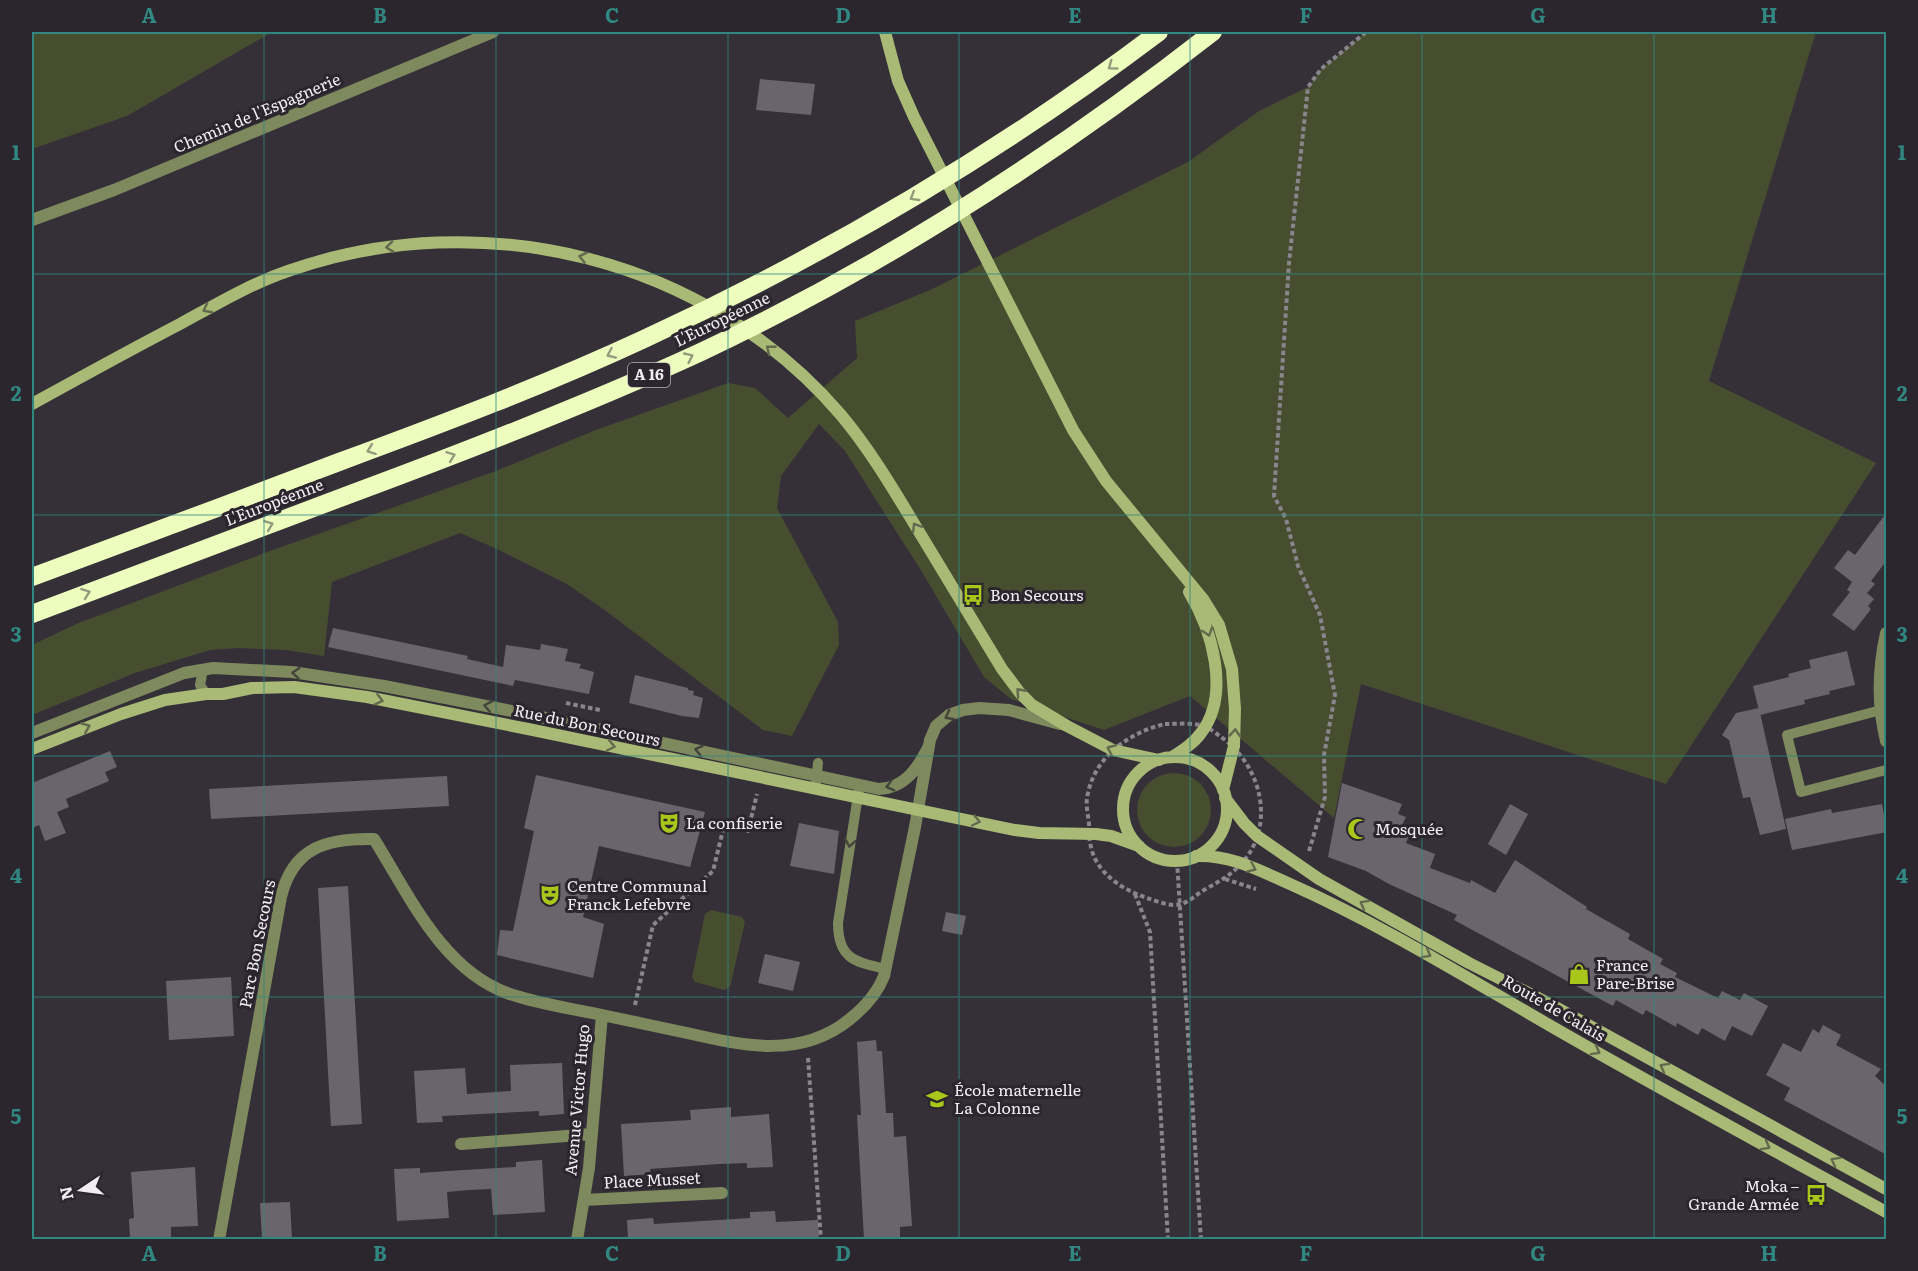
<svg xmlns="http://www.w3.org/2000/svg" width="1918" height="1271" viewBox="0 0 1918 1271" font-family="Literata,serif">
  <style>
    .green { fill: #474e2f }
    .building { fill: #6a656d }
    .lines { fill: none; stroke-linecap: round; stroke-linejoin: round }
    .path { stroke: #89858c; stroke-width: 4; stroke-dasharray: 4.5 3; stroke-linecap: butt }
    .lane { stroke: #7e895e; stroke-width: 10 }
    .street { stroke: #7e895e; stroke-width: 12 }
    .secondary { stroke: #a8ba75; stroke-width: 12 }
    .highway { stroke: #ecfdbe; stroke-width: 18 }
    .oneway { stroke: #959c7d }
    .oneway2 { stroke: #63694e }
    .oneway3 { stroke: #44443c }
    .grid { fill: none; stroke: #318882; stroke-width: 1.5; stroke-opacity: 0.55 }
    .labels { text-anchor: middle; stroke-width: 6; stroke-linejoin: round; paint-order: stroke }
    .shield { fill: #2b262e; stroke: #b6b2b8; stroke-width: 1.5 }
    .shield-label { font-size: 15px; font-weight: bold; fill: #f1eef3 }
    .street-label { font-size: 16px; fill: #f1eef3; stroke: #2b262e }
    .poi-label { font-size: 16px; fill: #f1eef3; stroke: #2b262e; text-anchor: start }
    .neatline { fill: none; stroke: #318882; stroke-width: 2 }
    .grid-label { font-size: 20px; text-anchor: middle; font-weight: bold; fill: #318882 }
  </style>
  <rect width="100%" height="100%" fill="#353038"/>
  <!-- green -->
  <path class="green" d="M32 32H272L127 116 32 149Z
    M1366 32H1816L1709 381 1876 463 1666 784 1361 684 1334 818 1190 696 1104 730 1011 699 984 677 922 572 845 451 819 424 781 476 777 508 838 622 839 645 792 736 763 730 606 611 567 584 495 548 460 533 332 582 324 656 286 650 239 648 210 650 135 673 32 715V645L76 624 270 551 496 471 596 430 728 383 755 388 788 418 857 358 855 321 930 290 1188 162 1259 111 1308 87 1321 69Z
    M1137 810a37 37 0 1 1 74 0a37 37 0 1 1-74 0Z
    M711 910 742 917 745 922 730 987 724 990 695 982 692 977 705 914Z"/>
  <!-- building -->
  <path class="building" d="M760 79 815 84 811 115 756 110Z
    M1887 512V560L1871 581 1875 584 1867 593 1874 599 1868 606 1871 609 1854 631 1832 615 1850 592 1847 590 1852 582 1834 568 1848 550 1855 555Z
    M333 628 468 656 467 659 503 667 506 645 540 650 541 644 568 649 565 661 581 664 579 668 594 672 589 694 515 680 513 686 328 647Z
    M1847 651 1855 685 1829 691 1830 694 1804 700 1805 704 1760 715 1753 686 1789 677 1788 674 1811 668 1809 660Z
    M635 675 688 688V690L694 691 693 695 703 698 699 718 682 716 629 703Z
    M1759 708 1786 829 1760 835 1750 797 1743 798 1729 740 1722 735 1736 713Z
    M110 751 117 767 105 772 109 781 66 799 69 807 57 812 66 833 45 841 39 825 32 828V783Z
    M536 775 705 812 690 867 599 846 583 917 604 924 593 978 497 955 500 930 513 931 534 831 524 828Z
    M447 776 449 806 211 819 209 789Z
    M1342 783 1402 804 1398 814 1406 817 1401 827 1411 830 1406 843 1435 854 1430 868 1470 883 1471 880 1495 893 1515 860 1587 907 1586 909 1630 934 1628 939 1663 959 1660 964 1677 973 1675 977 1718 998 1722 991 1740 1000 1744 993 1768 1006 1752 1036 1732 1026 1725 1041 1702 1028 1698 1035 1677 1023 1676 1027 1646 1010 1643 1015 1616 1000 1613 1006 1454 920 1457 915 1389 884 1366 871 1328 857Z
    M1510 804 1528 814 1506 855 1488 844Z
    M1882 804 1887 832 1792 850 1785 819 1831 809 1832 813Z
    M799 823 839 831 834 874 790 866Z
    M348 886 362 1124 331 1126 318 888Z
    M946 912 966 916 962 935 942 931Z
    M765 954 800 962 793 991 758 983Z
    M231 977 234 1036 169 1040 166 981Z
    M1823 1025 1841 1035 1836 1045 1881 1069 1875 1076 1887 1087V1155L1784 1100 1790 1088 1766 1075 1783 1043 1801 1052 1813 1029 1819 1033Z
    M876 1040 877 1051H882L886 1113H893L894 1137 906 1136 912 1226 900 1227V1239H864L857 1115H861L857 1042Z
    M562 1063 564 1114 539 1116V1111L442 1116 443 1122 417 1123 414 1071 465 1068 467 1094 511 1091 510 1065Z
    M731 1107V1117L769 1114 773 1167 747 1168V1163L719 1164 650 1169 651 1174 624 1176 621 1124 691 1120 690 1110Z
    M542 1160 545 1212 493 1215 491 1189 469 1190 447 1192 449 1218 397 1221 394 1169 420 1168V1173L448 1171 516 1167V1162Z
    M195 1167 198 1226 171 1227V1239H130L129 1219 134 1218 131 1172Z
    M290 1202 292 1239H262L260 1203Z
    M775 1211 776 1222 818 1220 819 1239H628L627 1220 653 1218 654 1224 750 1218V1212Z"/>
  <g class="lines">
    <!-- path -->
    <path class="path" d="M566 703 600 710
      M1165 724C1178 724 1194 722 1206 727 1211 729 1217 734 1221 737 1261 765 1277 825 1241 864 1230 876 1218 882 1204 890 1197 894 1189 902 1181 904 1172 907 1158 902 1150 899 1125 891 1097 875 1091 847 1089 840 1089 832 1089 824 1088 814 1085 803 1088 793 1096 755 1131 732 1165 724Z
      M1309 851 1325 797 1324 755 1335 695 1320 615 1298 566 1286 519 1274 496 1289 263 1308 87 1321 69 1366 32
      M1177 861 1201 1240
      M1225 879 1256 889
      M1135 894 1150 932 1168 1240
      M635 1005 653 925 713 871 724 826 748 831 757 794
      M808 1058 821 1240"/>
    <!-- lane -->
    <path class="lane" d="M203 669 200 685 206 694
      M1881 710 1787 735 1801 792 1886 770
      M816 783 818 763
      M859 789 838 923C838 959 855 962 886 969"/>
    <!-- street -->
    <path class="street" d="M32 220 114 190 493 32
      M1886 633C1878 669 1877 705 1886 741
      M32 733 184 673 213 668 292 672 384 686 522 713 879 789C905 788 918 768 929 746
      M461 1144 592 1134
      M584 1200 722 1193
      M219 1240 281 897C293 847 327 838 374 839 409 895 442 969 507 993 537 1004 570 1008 602 1015
      M577 1240 589 1168 602 1015C630 1021 659 1027 687 1033 744 1046 801 1059 850 1019 865 1007 877 994 884 976L915 827 930 740 936 726 949 715 963 710 979 708 1009 710 1060 724"/>
    <!-- secondary -->
    <path class="secondary" d="M885 32 898 81 914 117 1073 430 1106 481 1203 599 1219 625 1232 669 1235 709 1234 746 1223 790
      M32 404C81 377 130 350 180 324 215 305 250 284 288 271 482 203 706 257 841 415 872 452 896 494 921 535 948 580 975 624 1002 669L1020 693 1032 705 1067 726 1113 750 1159 760
      M32 749 121 714 165 700 206 694H223L252 688 294 687 367 697 528 729 1015 830 1039 833 1096 834 1111 836 1139 846
      M1172 757C1183 750 1194 743 1201 733 1231 694 1212 630 1189 592
      M1123 809a52 52 0 1 1 104 0a52 52 0 1 1-104 0Z
      M1225 798 1244 823 1257 836 1319 879 1469 963 1550 1004 1886 1189
      M1196 856C1232 855 1258 870 1290 884 1380 924 1464 976 1549 1025 1660 1089 1773 1150 1886 1212"/>
    <!-- highway -->
    <path class="highway" d="M32 577C134 539 237 501 339 462 442 424 545 385 644 339 826 255 999 153 1159 32
      M32 614C140 574 248 533 356 492 472 449 588 404 701 352 884 266 1054 156 1213 32"/>
  </g>
  <!-- one-way arrows -->
  <defs><path id="oneway-chevron" d="M-2-3.5L2.5 0L-2 3.5" fill="none" stroke-width="1.6" stroke-linecap="round" stroke-linejoin="round" transform="scale(1.5)"/></defs>
  <g class="oneway">
    <use href="#oneway-chevron" transform="translate(1112 66) rotate(144)"/>
    <use href="#oneway-chevron" transform="translate(914 197) rotate(149)"/>
    <use href="#oneway-chevron" transform="translate(611 354) rotate(156)"/>
    <use href="#oneway-chevron" transform="translate(689 357) rotate(-25)"/>
    <use href="#oneway-chevron" transform="translate(371 450) rotate(159)"/>
    <use href="#oneway-chevron" transform="translate(451 456) rotate(-21)"/>
    <use href="#oneway-chevron" transform="translate(269 525) rotate(-21)"/>
    <use href="#oneway-chevron" transform="translate(86 593) rotate(-20)"/>
  </g>
  <g class="oneway2">
    <use href="#oneway-chevron" transform="translate(390 247) rotate(173)"/>
    <use href="#oneway-chevron" transform="translate(583 257) rotate(-166)"/>
    <use href="#oneway-chevron" transform="translate(207 309) rotate(152)"/>
    <use href="#oneway-chevron" transform="translate(770 349) rotate(-141)"/>
    <use href="#oneway-chevron" transform="translate(916 527) rotate(-121)"/>
    <use href="#oneway-chevron" transform="translate(1208 632) rotate(72)"/>
    <use href="#oneway-chevron" transform="translate(1020 692) rotate(-132)"/>
    <use href="#oneway-chevron" transform="translate(379 700) rotate(14)"/>
    <use href="#oneway-chevron" transform="translate(86 727) rotate(-22)"/>
    <use href="#oneway-chevron" transform="translate(1235 733) rotate(-86)"/>
    <use href="#oneway-chevron" transform="translate(611 746) rotate(12)"/>
    <use href="#oneway-chevron" transform="translate(1111 749) rotate(-156)"/>
    <use href="#oneway-chevron" transform="translate(976 821) rotate(12)"/>
    <use href="#oneway-chevron" transform="translate(1252 868) rotate(24)"/>
    <use href="#oneway-chevron" transform="translate(1364 904) rotate(-151)"/>
    <use href="#oneway-chevron" transform="translate(1427 954) rotate(29)"/>
    <use href="#oneway-chevron" transform="translate(1596 1051) rotate(29)"/>
    <use href="#oneway-chevron" transform="translate(1664 1067) rotate(-151)"/>
    <use href="#oneway-chevron" transform="translate(1766 1146) rotate(29)"/>
    <use href="#oneway-chevron" transform="translate(1835 1161) rotate(-151)"/>
  </g>
  <g class="oneway3">
    <use href="#oneway-chevron" transform="translate(296 673) rotate(-175)"/>
    <use href="#oneway-chevron" transform="translate(488 706) rotate(-169)"/>
    <use href="#oneway-chevron" transform="translate(949 716) rotate(152)"/>
    <use href="#oneway-chevron" transform="translate(699 750) rotate(-167)"/>
    <use href="#oneway-chevron" transform="translate(890 786) rotate(165)"/>
    <use href="#oneway-chevron" transform="translate(850 843) rotate(100)"/>
  </g>
  <!-- grid -->
  <path class="grid" d="M264 32V1240M496 32V1240M728 32V1240M959 32V1240M1190 32V1240M1422 32V1240M1654 32V1240M32 274H1886M32 515H1886M32 756H1886M32 997H1886"/>
  <!-- icons -->
  <defs>
    <symbol id="bus-bare" viewBox="-9 -9 18 18"><path d="M-5-6H5V4H4V6H2V4H-2V6H-4V4H-5ZM-3.5-4V0h7V-4ZM-3.5 1.2v1.5H-2V1.2ZM2 1.2v1.5H3.5V1.2Z" fill="#a9c71a" stroke="#2b262e" stroke-width="2.5" paint-order="stroke"/></symbol>
    <symbol id="theatre-bare" viewBox="-9 -9 18 18"><path d="M-5-5.5Q0-4 5-5.5V0Q5 5 0 6Q-5 5-5 0ZM-3.3-2.5H-1v1.5H-3.3ZM1-2.5H3.3v1.5H1ZM-2.8 1Q0 5.5 2.8 1Z" fill="#a9c71a" stroke="#2b262e" stroke-width="2.5" paint-order="stroke"/></symbol>
    <symbol id="mosque-bare" viewBox="-9 -9 18 18"><path d="M3.5-4.9A6 6 0 1 0 3.5 4.9A5 5 0 1 1 3.5-4.9Z" fill="#a9c71a" stroke="#2b262e" stroke-width="2.5" paint-order="stroke"/></symbol>
    <symbol id="shop-bare" viewBox="-9 -9 18 18"><path d="M-5-2.5h2.3a2.7 3.5 0 0 1 5.4 0H5L5.5 6h-11ZM-1.5-2.5h3a1.5 2.3 0 0 0-3 0Z" fill="#a9c71a" stroke="#2b262e" stroke-width="2.5" paint-order="stroke"/></symbol>
    <symbol id="school-bare" viewBox="-9 -9 18 18"><path d="M0-5L7-2L0 1L-7-2ZM-4 1L0 2.5L4 1V4Q0 6-4 4Z" fill="#a9c71a" stroke="#2b262e" stroke-width="2.5" paint-order="stroke"/></symbol>
  </defs>
  <g fill-rule="evenodd">
    <use href="#bus-bare" x="958" y="580" width="30" height="30"/>
    <use href="#theatre-bare" x="654" y="808" width="30" height="30"/>
    <use href="#mosque-bare" x="1343" y="814" width="30" height="30"/>
    <use href="#theatre-bare" x="535" y="880" width="30" height="30"/>
    <use href="#shop-bare" x="1564" y="959" width="30" height="30"/>
    <use href="#school-bare" x="922" y="1084" width="30" height="30"/>
    <use href="#bus-bare" x="1801" y="1180" width="30" height="30"/>
  </g>
  <g class="labels">
    <!-- shield labels -->
    <rect class="shield" x="628" y="363" width="42" height="24" rx="4.5"/>
    <g class="shield-label">
      <text x="649" y="380">A 16</text>
    </g>
    <!-- street labels -->
    <g class="street-label">
      <text transform="translate(257 113) rotate(-23)" y="6">Chemin de l'Espagnerie</text>
      <text transform="translate(722 319) rotate(-26)" y="6">L'Européenne</text>
      <text transform="translate(274 502) rotate(-21)" y="6">L'Européenne</text>
      <text transform="translate(587 725) rotate(12)" y="6">Rue du Bon Secours</text>
      <text transform="translate(257 944) rotate(-79)" y="6">Parc Bon Secours</text>
      <text transform="translate(1554 1008) rotate(30)" y="6">Route de Calais</text>
      <text transform="translate(577 1100) rotate(-85)" y="6">Avenue Victor Hugo</text>
      <text transform="translate(652 1180) rotate(-3)" y="6">Place Musset</text>
    </g>
    <!-- poi labels -->
    <g class="poi-label">
      <text x="990" y="601">Bon Secours</text>
      <text x="686" y="829">La confiserie</text>
      <text x="1375" y="835">Mosquée</text>
      <text x="567" y="892">Centre Communal<tspan x="567" dy="18">Franck Lefebvre</tspan></text>
      <text x="1596" y="971">France<tspan x="1596" dy="18">Pare-Brise</tspan></text>
      <text x="954" y="1096">École maternelle<tspan x="954" dy="18">La Colonne</tspan></text>
      <text x="1799" y="1192" text-anchor="end">Moka –<tspan x="1799" dy="18">Grande Armée</tspan></text>
    </g>
  </g>
  <!-- border -->
  <rect width="1918" height="1271" fill="none" stroke="#2b262e" stroke-width="66"/>
  <!-- north arrow -->
  <g transform="translate(81 1190) rotate(257)" stroke="#2b262e" stroke-width="4.5" paint-order="stroke">
  <path d="M0-4.5L10 22L0 15L-10 22Z" fill="#f1eef3"/>
  <text y="-9" font-size="16" font-weight="bold" text-anchor="middle" fill="#f1eef3">N</text>
  </g>
  <rect x="33" y="33" width="1852" height="1205" class="neatline"/>
  <g class="grid-label">
    <text x="149" y="23">A</text>
    <text x="380" y="23">B</text>
    <text x="612" y="23">C</text>
    <text x="843" y="23">D</text>
    <text x="1075" y="23">E</text>
    <text x="1306" y="23">F</text>
    <text x="1538" y="23">G</text>
    <text x="1769" y="23">H</text>
    <text x="16" y="160">1</text>
    <text x="1902" y="160">1</text>
    <text x="16" y="401">2</text>
    <text x="1902" y="401">2</text>
    <text x="16" y="642">3</text>
    <text x="1902" y="642">3</text>
    <text x="16" y="883">4</text>
    <text x="1902" y="883">4</text>
    <text x="16" y="1124">5</text>
    <text x="1902" y="1124">5</text>
    <text x="149" y="1261">A</text>
    <text x="380" y="1261">B</text>
    <text x="612" y="1261">C</text>
    <text x="843" y="1261">D</text>
    <text x="1075" y="1261">E</text>
    <text x="1306" y="1261">F</text>
    <text x="1538" y="1261">G</text>
    <text x="1769" y="1261">H</text>
  </g>
</svg>
